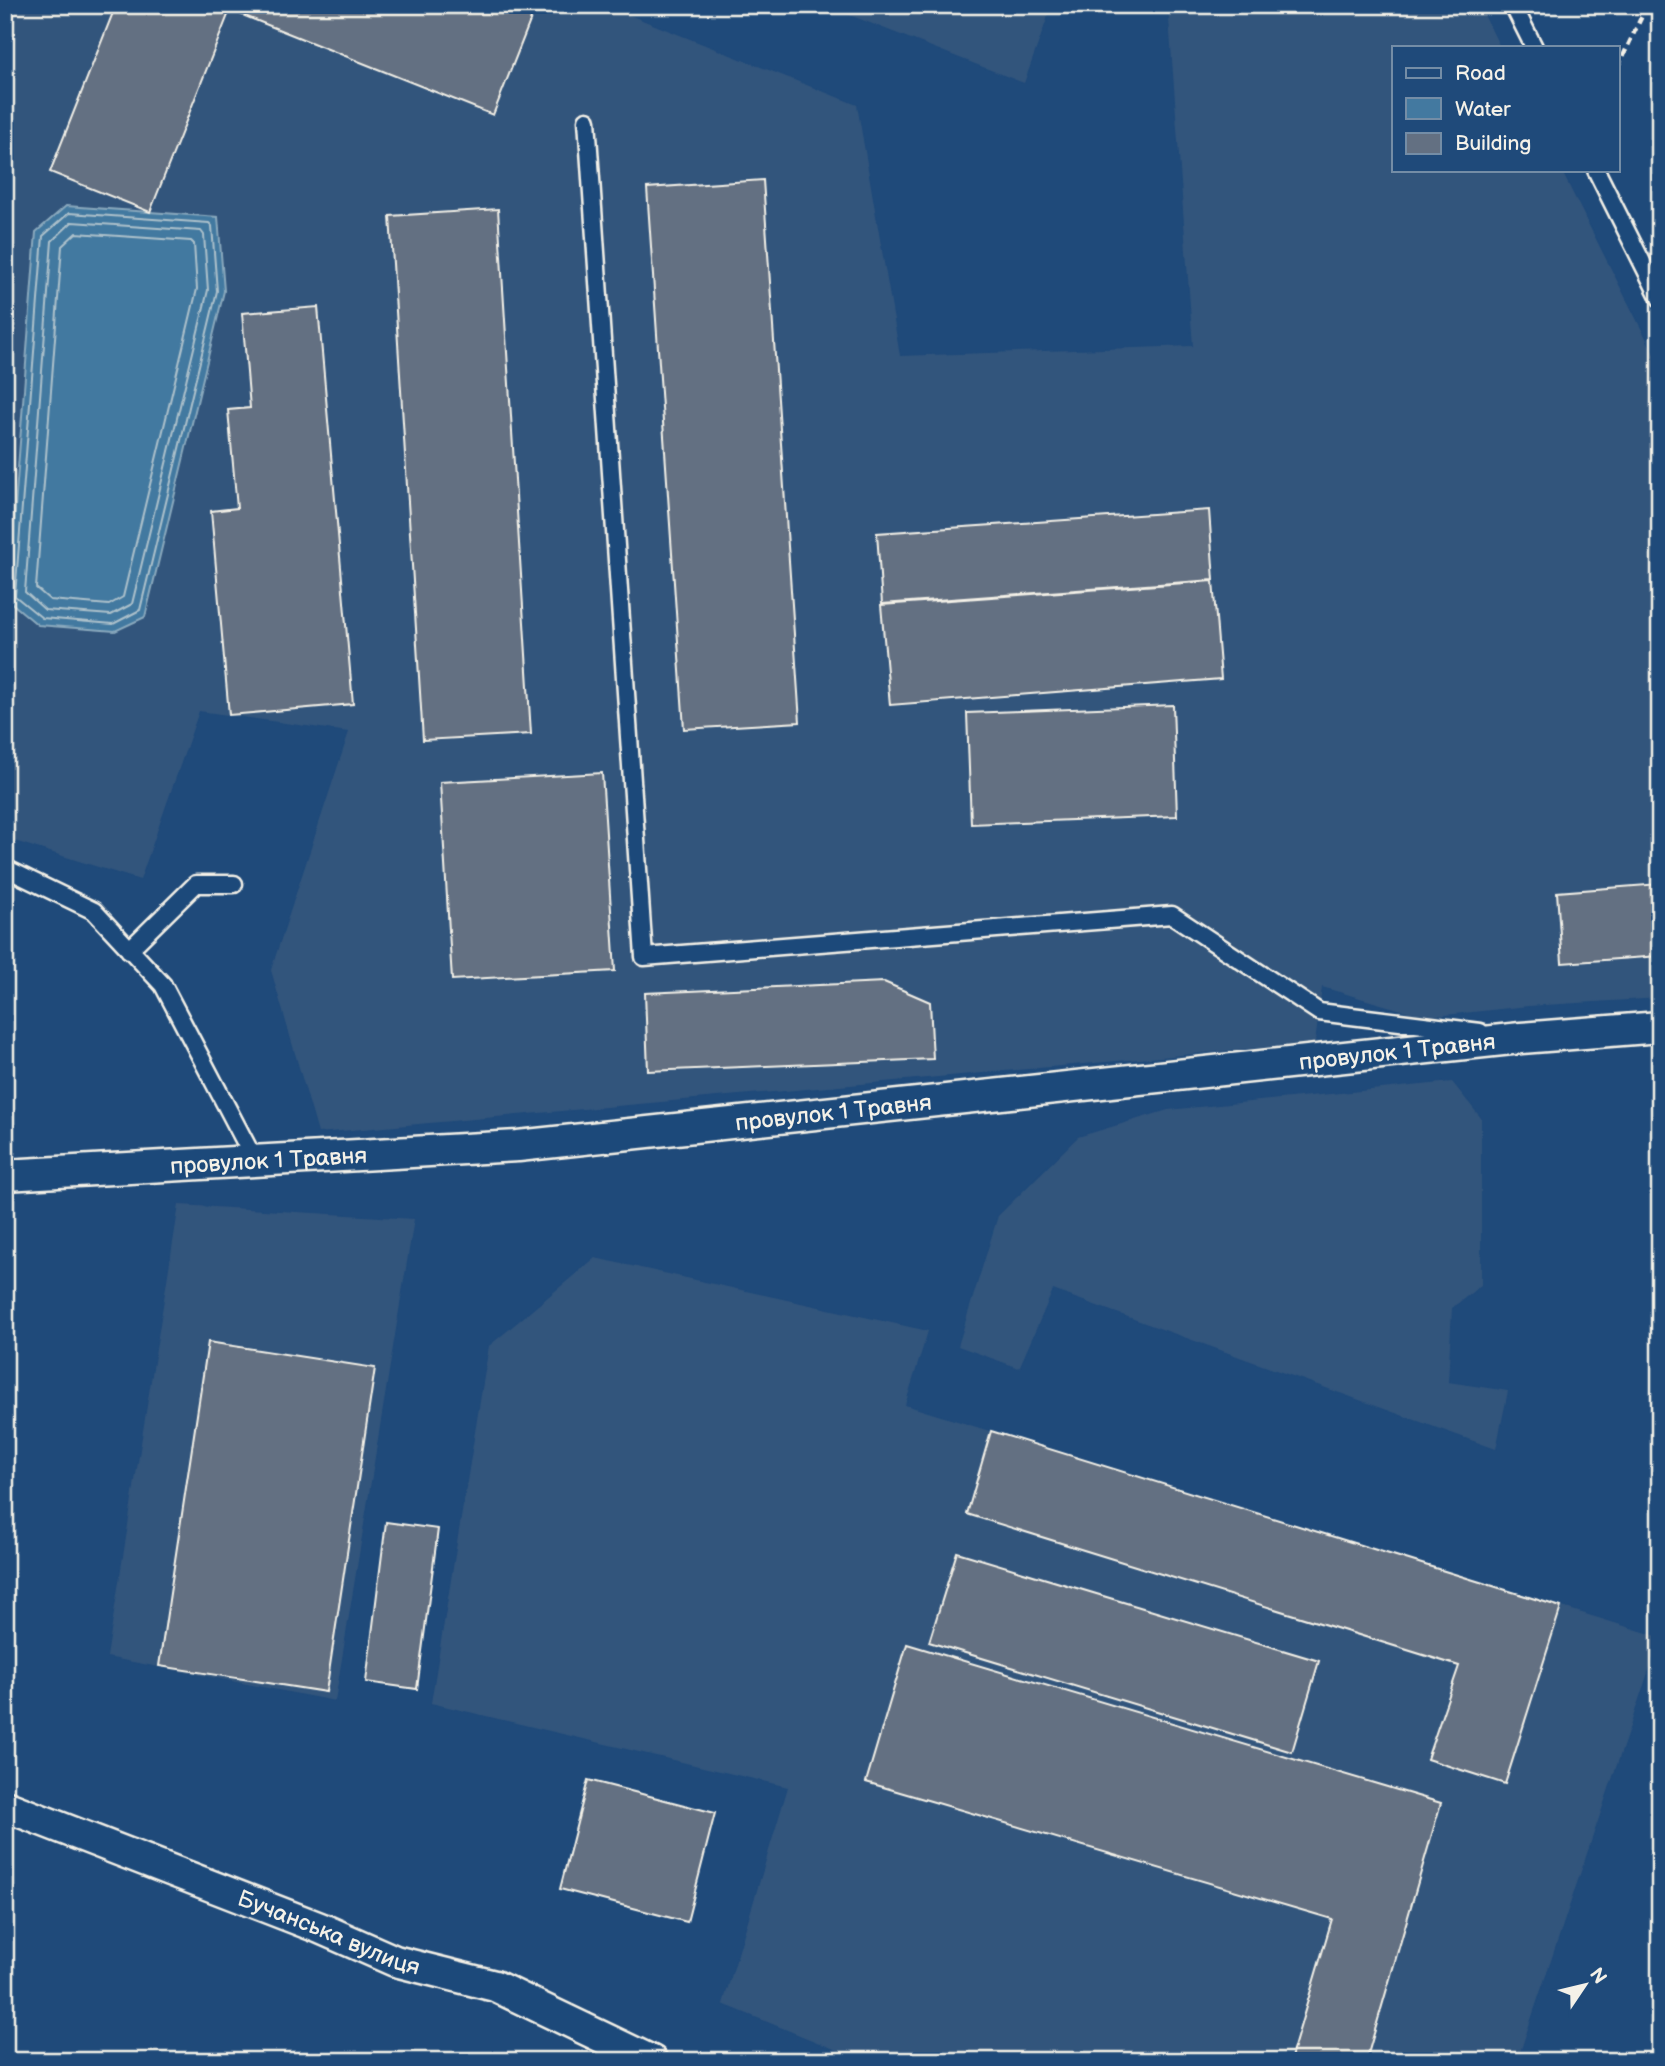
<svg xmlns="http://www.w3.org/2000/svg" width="1665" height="2066" viewBox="0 0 1665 2066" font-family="'Balsamiq Sans',sans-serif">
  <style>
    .built { fill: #33557c }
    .water { fill: #4379a0; stroke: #8aa9bd; stroke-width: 2 }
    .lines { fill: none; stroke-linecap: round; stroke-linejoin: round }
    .shore { stroke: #adc1cb; stroke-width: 2 }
    .building { fill: #637082; stroke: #f4f1e8; stroke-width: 2 }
    .service-casing { stroke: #f4f1e8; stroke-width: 21 }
    .minor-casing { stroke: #f4f1e8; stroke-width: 35 }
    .path { stroke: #f4f1e8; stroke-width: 4.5; stroke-dasharray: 7 5; stroke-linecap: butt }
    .service { stroke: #1f4a7a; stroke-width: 16 }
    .minor { stroke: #1f4a7a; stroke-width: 30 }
    .labels { text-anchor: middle; stroke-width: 5; stroke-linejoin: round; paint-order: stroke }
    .street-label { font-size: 23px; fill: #f4f1e8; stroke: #1f4a7a }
  </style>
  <rect width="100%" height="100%" fill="#1f4a7a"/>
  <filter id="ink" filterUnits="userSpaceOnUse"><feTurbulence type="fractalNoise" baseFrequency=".0143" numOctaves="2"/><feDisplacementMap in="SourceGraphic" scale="14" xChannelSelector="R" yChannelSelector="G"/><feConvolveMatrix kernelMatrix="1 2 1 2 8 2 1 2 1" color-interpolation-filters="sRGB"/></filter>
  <g filter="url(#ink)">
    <!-- built -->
    <path class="built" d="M5 5H604L857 105 900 356 1193 346 1168 5H1479L1500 47H1394V170H1561L1660 366V998L1528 1006 1426 1017 1322 987 1315 1043 318 1133 271 970 349 732 199 711 140 880 5 838Z
      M824 5H1052L1024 83Z
      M1452 1082 1481 1118V1285L1452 1308 1448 1382 1508 1391 1496 1449 1053 1290 1019 1368 958 1346 998 1216 1078 1137 1168 1110Z
      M179 1205 414 1219 335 1701 107 1657Z
      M595 1258 928 1331 905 1405 1660 1637 1517 2061H864L723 2004 788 1787 431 1703 489 1346Z"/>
    <!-- water -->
    <path class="water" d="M66 206 218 217 224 291 145 617 115 631 38 625 8 600 36 232Z"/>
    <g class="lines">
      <!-- shore -->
      <path class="shore" d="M69 213 209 223 212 226 217 291 140 610 113 624 42 618 15 596 43 236Z
        M72 222 201 231 204 235 208 290 132 604 111 615 45 610 25 592 52 241Z
        M76 233 191 241 194 244 197 289 123 597 109 605 50 600 36 588 62 246Z"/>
    </g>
    <!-- building -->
    <path class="building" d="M116 5H504L532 16 493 115 230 10 150 212 50 172Z
      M763 180 800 722 684 729 647 188Z
      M498 209 531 734 423 740 390 216Z
      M318 307 353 704 229 715 211 511 237 508 228 410 250 408 242 313Z
      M1209 510 1214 580 882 604 877 533Z
      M1213 581 1221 679 890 705 881 605Z
      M1173 705 1177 816 971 824 967 713Z
      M602 773 615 971 452 980 440 782Z
      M1660 884V956L1562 963 1557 892Z
      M884 982 930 1002 933 1059 648 1071 645 993Z
      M208 1342 375 1368 326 1692 159 1666Z
      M991 1431 1561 1607 1505 1784 1427 1759 1459 1666 967 1514Z
      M386 1522 438 1529 417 1689 366 1682Z
      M957 1552 1319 1661 1292 1752 929 1642Z
      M907 1644 1441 1803 1366 2061H1290L1332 1919 866 1782Z
      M588 1780 715 1813 687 1922 560 1889Z"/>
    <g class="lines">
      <defs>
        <path id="service" d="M1513 5 1534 47
          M587 120 644 957 1172 915 1319 1012 1480 1032
          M1596 170 1660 298
          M5 868 94 911 163 985 255 1161
          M129 950 196 884H234"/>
        <g id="minor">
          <path id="s1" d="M5 1175 518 1146 1521 1038 1660 1027"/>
          <path id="s2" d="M5 1806 320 1928 395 1961 495 1986 652 2061"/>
        </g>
      </defs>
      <!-- service casing -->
      <use href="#service" class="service-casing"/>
      <!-- minor casing -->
      <use href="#minor" class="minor-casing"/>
      <!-- path -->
      <path class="path" d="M1618 67 1647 5"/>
      <!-- service -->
      <use href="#service" class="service"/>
      <!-- minor -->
      <use href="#minor" class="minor"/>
    </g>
  </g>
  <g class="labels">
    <!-- street labels -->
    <g class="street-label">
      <text dy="8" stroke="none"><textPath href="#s1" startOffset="1398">провулок 1 Травня</textPath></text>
      <text dy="8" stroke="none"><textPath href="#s1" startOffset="831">провулок 1 Травня</textPath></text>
      <text dy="8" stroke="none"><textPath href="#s1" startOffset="264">провулок 1 Травня</textPath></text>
      <text dy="8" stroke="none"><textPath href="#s2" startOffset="348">Бучанська вулиця</textPath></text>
    </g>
  </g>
  <!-- margin -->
  <rect width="1665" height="2066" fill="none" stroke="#1f4a7a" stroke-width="28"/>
  <rect x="14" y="14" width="1637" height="2038" fill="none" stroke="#f4f1e8" stroke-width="2.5" filter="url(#ink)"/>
  <!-- legend -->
  <rect x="1392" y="46" width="228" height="126" fill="#1f4a7a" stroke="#748da6" stroke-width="2"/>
  <rect x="1406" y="68" width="35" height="10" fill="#1f4a7a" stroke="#748da6" stroke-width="2"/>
  <text x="1455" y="80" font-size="21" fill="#f4f1e8">Road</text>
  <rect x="1406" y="98" width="35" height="21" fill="#4379a0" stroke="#748da6" stroke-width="2"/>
  <text x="1455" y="116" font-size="21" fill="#f4f1e8">Water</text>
  <rect x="1406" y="133" width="35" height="21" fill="#637082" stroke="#748da6" stroke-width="2"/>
  <text x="1455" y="150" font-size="21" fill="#f4f1e8">Building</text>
  <!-- north arrow -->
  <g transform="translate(1585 1985) rotate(55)" stroke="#1f4a7a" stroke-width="5" paint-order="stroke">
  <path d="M0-5L12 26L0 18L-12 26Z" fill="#f4f1e8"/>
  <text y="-10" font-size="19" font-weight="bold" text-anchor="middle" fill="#f4f1e8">N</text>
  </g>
</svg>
